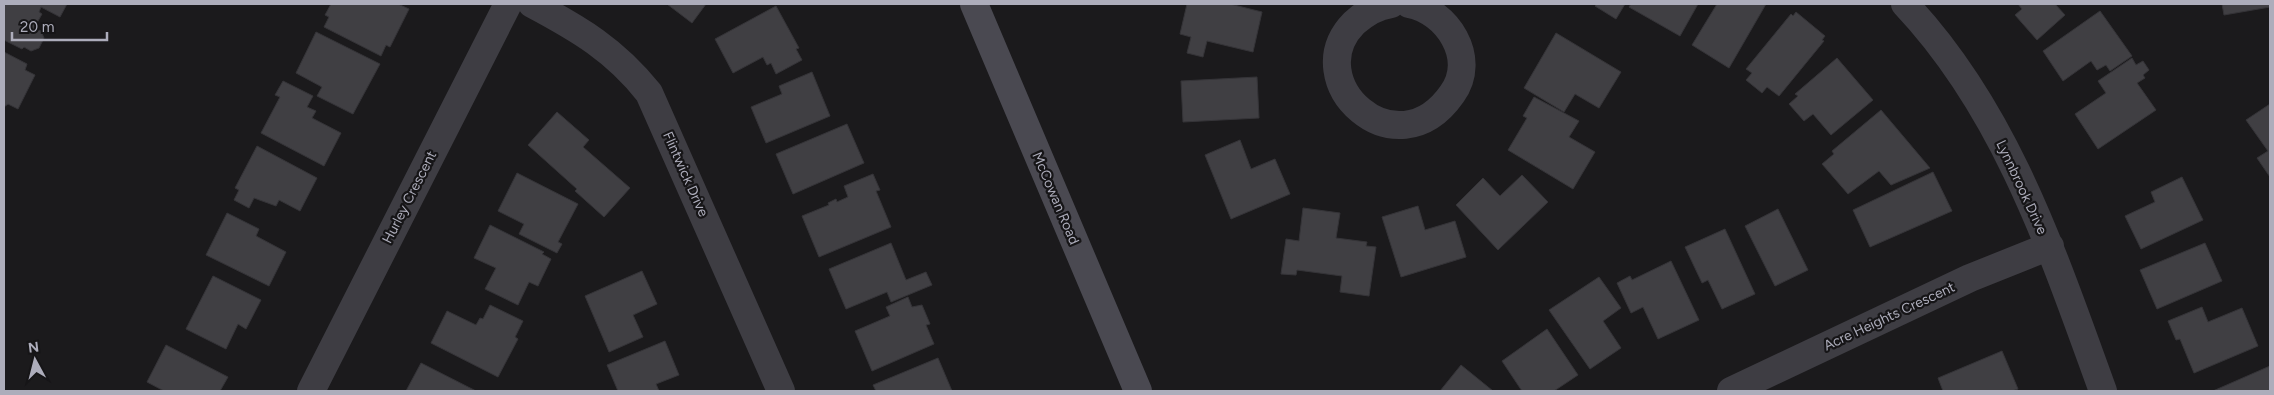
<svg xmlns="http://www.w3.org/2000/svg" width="2274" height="395" viewBox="0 0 2274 395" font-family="Figtree,sans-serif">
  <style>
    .building { fill: #403f43; stroke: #353438 }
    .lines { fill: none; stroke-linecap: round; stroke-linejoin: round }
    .minor { stroke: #3e3d43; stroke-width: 28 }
    .secondary { stroke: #4a4951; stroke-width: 28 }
    .labels { text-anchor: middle; stroke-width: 4.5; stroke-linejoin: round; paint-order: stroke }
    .street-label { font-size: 14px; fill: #adadbb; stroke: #161517 }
  </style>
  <rect width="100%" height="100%" fill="#1b1a1c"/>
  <!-- building -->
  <path class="building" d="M4 4H67L60 17 41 7 39 12 42 14 34 28 41 31 44 38 39 48 31 51 24 47 22 49 4 40Z
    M331 4H398L409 9 390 47 386 45 381 56 324 27 329 17 325 15Z
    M667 4H706L692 23Z
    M1187 4H1230L1262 12 1253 52 1207 41 1203 57 1187 53 1191 37 1180 34Z
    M1597 4H1625L1616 19 1595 6Z
    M1631 4H1698L1680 36 1629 7Z
    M1717 4H1766L1729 68 1692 45Z
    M2018 4H2055L2065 15 2037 40 2015 15 2022 9Z
    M2222 4H2270V7L2224 15Z
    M776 6 799 48 796 49 802 60 776 74 771 63 767 65 763 57 733 73 715 39Z
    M2100 11 2132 56 2110 71 2106 65 2097 70 2091 61 2063 81 2043 51Z
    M1796 12 1825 36 1822 40 1824 41 1779 96 1767 87 1762 93 1746 80 1752 73 1746 69 1791 14 1793 16Z
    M316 32 380 64 353 114 317 96 322 87 296 73Z
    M1556 33 1621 72 1599 108 1575 94 1564 112 1524 88Z
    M4 52 27 64 25 70 35 75 18 109 8 104 4 107Z
    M1837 58 1873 100 1831 135 1813 114 1804 121 1789 104 1798 96 1795 94Z
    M2132 58 2136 65 2143 61 2149 70 2143 75 2145 78 2137 83 2156 110 2098 149 2075 114 2106 93 2098 81Z
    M812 72 830 116 766 143 751 107 782 94 779 86Z
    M1257 77 1259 118 1183 122 1181 81Z
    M283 81 313 96 307 107 316 111 312 118 341 133 324 166 261 133 280 97 275 95Z
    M1534 97 1579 121 1569 137 1595 152 1573 189 1508 150 1527 118 1523 116Z
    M2270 104V177L2257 158 2268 151 2246 120Z
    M1881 110 1930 168 1891 185 1879 171 1848 194 1822 164 1834 154 1832 151Z
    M557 112 589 140 583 147 630 188 604 217 575 191 577 189 528 145Z
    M847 124 864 163 793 194 776 154Z
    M1240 140 1251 169 1275 159 1290 194 1231 219 1205 155Z
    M257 146 317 178 300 211 279 200 276 206 254 198 249 208 234 200 239 190 235 188Z
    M1933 172 1952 211 1870 247 1853 210Z
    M517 173 578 204 558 242 562 244 557 253 519 234 524 224 498 211Z
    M873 174 880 190 876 191 891 227 819 257 802 216 829 205 828 203 836 199 837 202 848 197 844 186Z
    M1522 175 1548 202 1498 250 1456 205 1483 178 1500 196Z
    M2182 177 2203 220 2141 249 2125 216 2155 202 2151 192Z
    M1418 206 1425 230 1455 221 1466 257 1401 277 1382 217Z
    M1303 208 1340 213 1336 238 1367 242 1366 246 1376 247 1369 296 1340 292 1342 276 1297 270 1296 275 1281 274 1286 239 1299 241Z
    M1778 209 1808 270 1775 286 1745 226Z
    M227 213 259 229 256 236 286 252 269 286 206 255Z
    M490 225 544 252 542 254 551 259 538 286 529 282 518 305 485 289 496 268 474 258Z
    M1725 229 1755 294 1722 309 1708 280 1702 283 1685 247Z
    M891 243 906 280 926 272 932 285 891 302 887 292 846 309 829 269Z
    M2205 243 2222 281 2157 309 2140 270Z
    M1671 261 1699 320 1658 339 1643 307 1631 313 1617 283 1630 276 1632 280Z
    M642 271 657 304 633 315 643 337 609 352 585 296Z
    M213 276 261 300 246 329 238 324 226 349 186 329Z
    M1599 277 1621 308 1603 321 1621 348 1590 369 1549 310Z
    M908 297 912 307 922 305 930 324 926 325 934 344 872 371 855 331 890 316 886 307Z
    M490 305 523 321 515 337 518 339 498 377 431 343 447 311 476 325 480 318 483 319Z
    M2202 307 2208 322 2242 308 2258 346 2194 373 2180 339 2176 340 2168 321Z
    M1547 329 1578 375 1554 391H1522L1502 361Z
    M665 341 679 375 656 384 659 391H618L607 365Z
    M166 345 228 377 220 391H164L147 382Z
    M2002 351 2018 389 2012 391H1943L1938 378Z
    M938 358 952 391H876L873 385Z
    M421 363 476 391H406Z
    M1461 365 1493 391H1440Z
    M2270 366V391H2213Z"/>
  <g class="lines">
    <!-- minor -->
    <path class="minor" d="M532 4C579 29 615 50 649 93L781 391
      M1391 4C1376 6 1365 13 1354 23 1297 81 1396 174 1452 94 1478 58 1447 11 1409 4
      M1905 4C2007 112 2053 254 2103 391
      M311 391 508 4
      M1731 391 1970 278 2050 246"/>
    <!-- secondary -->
    <path class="secondary" d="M974 4 1138 391"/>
  </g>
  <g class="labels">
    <!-- street labels -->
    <g class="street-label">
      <text transform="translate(686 174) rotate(66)" y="5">Flintwick Drive</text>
      <text transform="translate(2022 187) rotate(65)" y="5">Lynnbrook Drive</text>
      <text transform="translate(409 197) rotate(-63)" y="5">Hurley Crescent</text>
      <text transform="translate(1056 198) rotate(67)" y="5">McCowan Road</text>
      <text transform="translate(1889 316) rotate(-25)" y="5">Acre Heights Crescent</text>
    </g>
  </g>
  <!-- border -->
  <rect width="2274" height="395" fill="none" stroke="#adadbb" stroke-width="10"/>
  <!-- north arrow -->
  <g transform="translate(35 360) rotate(353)" stroke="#161517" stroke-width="4" paint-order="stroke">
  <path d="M0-4L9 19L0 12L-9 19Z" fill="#adadbb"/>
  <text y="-8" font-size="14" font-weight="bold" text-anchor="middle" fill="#adadbb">N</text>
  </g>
  <!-- scale -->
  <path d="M12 32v8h95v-8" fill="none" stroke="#adadbb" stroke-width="2.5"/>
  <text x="20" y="32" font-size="15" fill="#adadbb" stroke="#161517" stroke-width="4" paint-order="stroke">20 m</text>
</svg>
